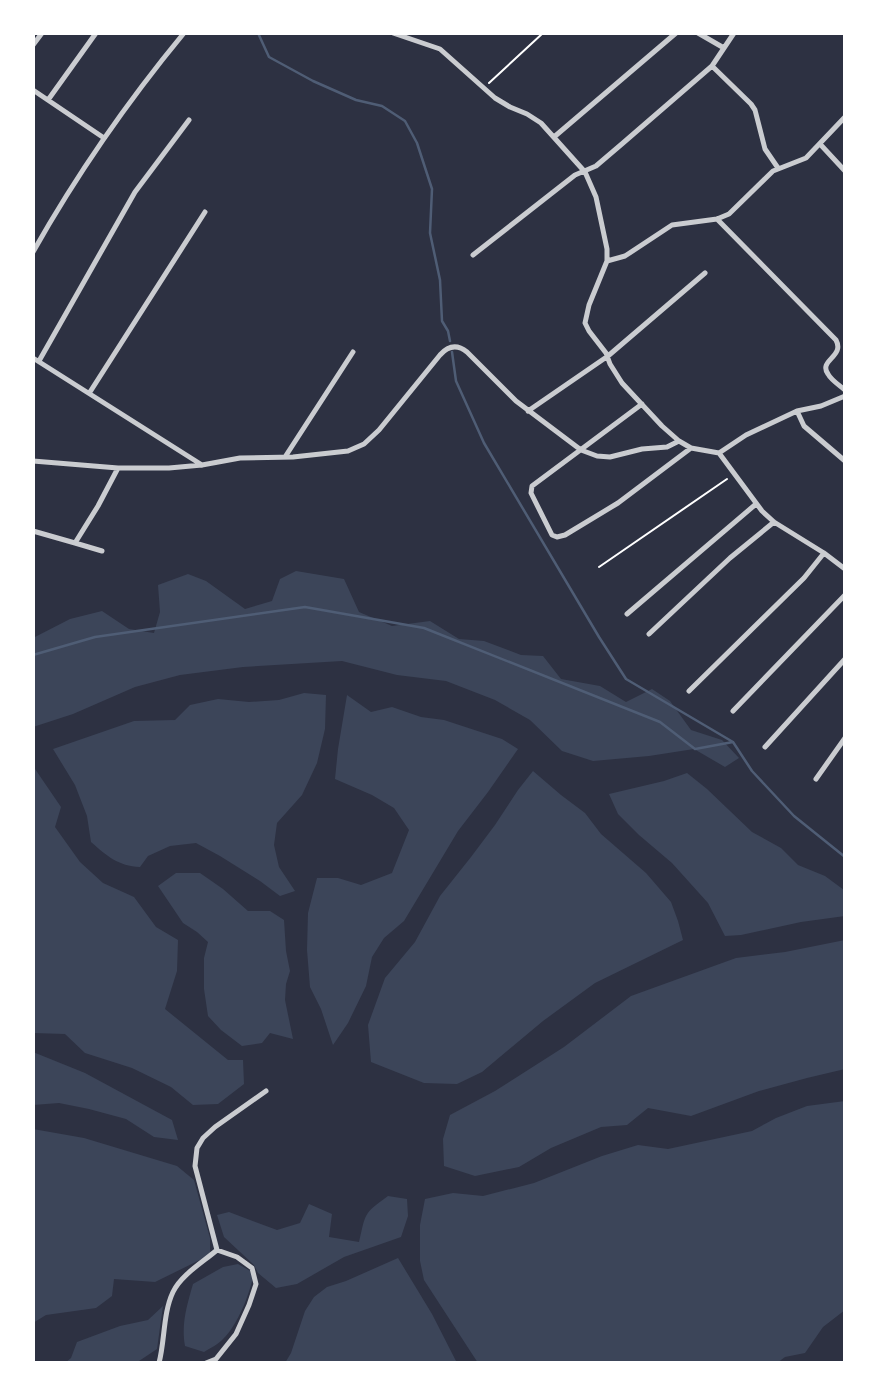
<svg xmlns="http://www.w3.org/2000/svg" width="878" height="1396" viewBox="0 0 878 1396" font-family="Manrope,sans-serif">
  <style>
    .green { fill: #3c4559 }
    .lines { fill: none; stroke-linecap: round; stroke-linejoin: round }
    .stream { stroke: #4f5d75; stroke-width: 2.5 }
    .path { stroke: #fff; stroke-width: 2 }
    .minor { stroke: #caccd0; stroke-width: 5 }
  </style>
  <rect width="100%" height="100%" fill="#2d3142"/>
  <!-- green -->
  <path class="green" d="M296 571 344 579 359 612 392 626 430 621 459 639 484 641 521 655 543 656 561 679 600 686 626 702 652 689 670 701 691 730 722 740 739 758 725 767 694 749 649 756 593 761 562 751 530 720 495 700 446 681 397 675 342 661 243 667 180 675 135 687 73 714 33 727V638L70 619 102 611 129 629 154 633 160 612 158 585 188 574 206 581 245 609 272 601 280 579Z
    M304 693 326 695 325 729 317 763 302 795 277 823 274 845 279 867 295 891 280 896 260 881 220 856 196 843 170 846 148 856 140 867C118 866 107 856 91 842L87 816 75 785 53 749 134 721 175 720 190 705 218 699 249 702 279 700Z
    M347 695 371 712 392 707 421 717 444 720 502 739 518 749 488 792 458 831 404 921 384 938 372 957 366 986 348 1023 333 1045 321 1009 310 987 307 950 308 913 317 878H338L361 885 392 873 409 830 394 808 372 795 335 779 338 749Z
    M33 766 61 807 55 827 80 862 103 883 134 897 156 927 178 940 177 971 165 1009 228 1060H243L244 1084 218 1104 193 1105 171 1087 132 1068 85 1053 65 1034 33 1033Z
    M533 771 561 795 585 813 601 834 646 873 671 902 678 921 683 940 595 983 543 1021 482 1072 457 1084 424 1083 371 1062 368 1025 385 978 415 942 440 896 471 857 495 825 518 790Z
    M687 773 707 789 752 832 781 848 798 865 825 876 844 890 845 916 801 922 741 935 725 936 708 903 672 863 639 835 618 814 609 794 664 781Z
    M176 873H200L223 889 248 911H270L284 920 286 951 290 971 286 984 285 1000 293 1039 270 1033 262 1043 242 1046 221 1030 208 1016 204 989V958L208 942 197 932 183 923 158 886Z
    M845 940V1069L807 1078 759 1091 691 1116 648 1108 627 1125 601 1127 551 1148 519 1167 475 1176 444 1166 443 1139 450 1115 495 1091 564 1047 631 996 736 958 785 952Z
    M33 1052 85 1073 172 1120 178 1140 154 1137 126 1119 89 1109 59 1103 33 1105Z
    M845 1101V1310L823 1327 805 1353 785 1357 777 1363H478L424 1280 420 1261V1225L425 1199 453 1193 483 1196 534 1183 602 1156 638 1145 668 1149 752 1131 776 1118 807 1106Z
    M33 1129 84 1138 177 1166 194 1180 210 1238V1255L155 1282 114 1279 112 1296 96 1308 46 1315 33 1323Z
    M388 1196 407 1199 408 1216 401 1237 344 1257 297 1284 276 1288 258 1273 254 1265 224 1237 217 1215 229 1212 277 1230 300 1223 309 1204 332 1214 329 1237 359 1242C366 1213 363 1214 388 1196Z
    M398 1258 432 1314 457 1363H285L291 1353 305 1311 314 1297 327 1287 346 1281Z
    M238 1264 254 1273C250 1293 238 1325 223 1339 219 1344 210 1348 204 1352L185 1346C181 1324 187 1305 193 1284L223 1267Z
    M163 1306 157 1349 136 1363H65L71 1358 77 1342 120 1326 148 1320Z"/>
  <g class="lines">
    <!-- stream -->
    <path class="stream" d="M258 33 269 57 313 81 356 100 382 106 405 121 417 143 432 189 430 233 440 280 442 321 448 331 450 341
      M452 352 456 381 484 443 599 637 626 679 733 742 752 771 794 816 845 857
      M33 655 95 637 305 607 424 628 660 722 695 749 733 742"/>
    <!-- path -->
    <path class="path" d="M489 83 543 33
      M599 567 727 479"/>
    <!-- minor -->
    <path class="minor" d="M393 33 440 49 495 98 510 107 527 114 541 123 585 172 596 197 607 249V261L589 305 585 323 589 331 606 353 610 364 622 383 662 426 679 441
      M698 33 724 48
      M33 45 42 33
      M712 66 751 104 755 110 765 149 778 168
      M33 90 104 138
      M48 100 96 33
      M554 137 676 33
      M820 144 845 171
      M717 219 836 340C845 357 818 360 828 374 831 380 839 385 845 390
      M33 252C77 174 127 102 184 33
      M473 255 575 175 596 166 623 143 712 66 734 33
      M607 261 625 256 672 225 717 219 729 214 773 171 806 158 845 117
      M33 358 202 465
      M39 361 135 192 189 120
      M90 392 205 212
      M642 404 532 486 531 493 552 535 557 537 565 535 618 503 691 448
      M528 411 608 356 705 273
      M797 411 804 426 845 461
      M719 453 762 511 774 522 824 553 845 569
      M719 453 746 435 797 411 821 406 845 396
      M285 457 353 352
      M33 461 118 468H169L202 465 240 458 293 457 348 451 364 444 379 430 440 355C448 346 457 344 467 352L516 401 581 450 597 456 610 457 642 449 667 447 679 441 691 448 719 453
      M33 531 75 543 98 506 118 468
      M75 543 102 551
      M627 614 756 504
      M649 634 730 558 774 522
      M689 691 804 578 824 553
      M733 711 845 595
      M765 747 845 659
      M816 779 845 738
      M217 1250 195 1166 197 1148 203 1138 215 1127 266 1091
      M159 1363C165 1340 163 1313 173 1292 181 1275 203 1262 217 1250L237 1257 252 1268 256 1284 249 1305 236 1334 216 1359 206 1363"/>
  </g>
  <!-- border -->
  <rect width="878" height="1396" fill="none" stroke="#ffffff" stroke-width="70"/>
</svg>
